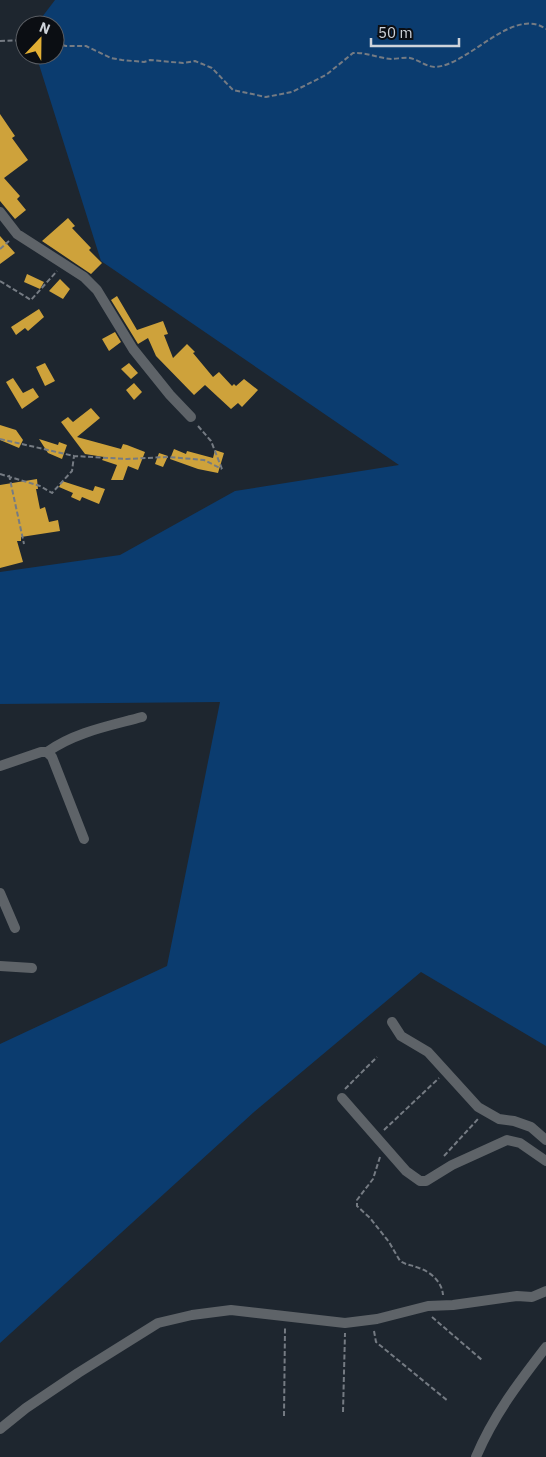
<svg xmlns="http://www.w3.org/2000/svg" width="546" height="1457" viewBox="0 0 546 1457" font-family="'IBM Plex Sans',sans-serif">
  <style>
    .green { fill: #0b3c6f }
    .building { fill: #cea23b }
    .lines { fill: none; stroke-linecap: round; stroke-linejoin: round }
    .path { stroke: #757b83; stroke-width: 2; stroke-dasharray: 5 2.5; stroke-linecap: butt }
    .minor { stroke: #5e6368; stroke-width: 10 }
  </style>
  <rect width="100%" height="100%" fill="#1e262f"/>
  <!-- green -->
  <path class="green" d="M55 0H546V1046L421 972 254 1112 0 1343V1044L167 966 220 702 0 704V572L120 555 235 491 399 465 101 261 36 55H55V25H36Z"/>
  <!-- building -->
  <path class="building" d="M0 114 15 136 12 138 28 160 4 178 20 196 17 199 26 210 15 219 0 201Z
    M68 218 75 226 72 228 91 248 89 250 102 263 91 274 42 241Z
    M0 236 15 253 0 264Z
    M27 274 44 282 40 289 24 282Z
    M60 279 70 289 63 299 49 291Z
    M117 296 137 330 163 321 168 334 164 335 173 358 187 344 195 352 193 353 213 377 219 372 232 386 234 384 236 386 244 379 258 390 242 407 238 403 231 409 205 385 194 395 156 356 148 338 138 344 111 300Z
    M39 309 44 317 28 331 25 328 16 335 11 327Z
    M115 332 121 342 109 351 102 339Z
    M45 363 55 381 45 386 36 367Z
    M129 363 138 373 131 379 121 369Z
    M13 378 23 393 33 388 39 397 22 409 6 382Z
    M134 383 142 392 134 400 126 390Z
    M91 408 100 418 77 437 121 449 123 444 127 445 145 452 138 470 128 466 123 480H111L117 465 102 460 104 457 85 454 61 422 68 417 73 422Z
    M0 425 16 430 23 440 19 448 0 440Z
    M39 439 58 445 59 442 67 445 62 459 48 453Z
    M174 449 186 454 187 451 213 458 215 450 224 453 218 473 198 469 170 459Z
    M159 453 168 456 163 467 155 464Z
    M37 479 38 489H36L40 509 45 507 49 522 58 520 60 531 21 537V541H17L23 562 0 568V485Z
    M62 481 93 491 95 486 105 489 99 504 82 497 80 501 71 497 73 493 59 487Z"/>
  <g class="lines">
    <!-- path -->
    <path class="path" d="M0 41 25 40
      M55 43 66 46H86L111 58 122 60 144 62 150 60 183 63 195 61 212 68 233 90 266 97 292 92 326 75 353 53C366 52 378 58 391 59 397 59 404 57 410 58 419 60 426 67 436 67 470 64 513 6 546 29
      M0 249 9 241
      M0 281 31 300 57 271
      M198 426 211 441 222 469
      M0 439 74 456 127 459 168 457 204 460 222 469
      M0 474 40 486 52 493 72 471 74 456
      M9 475 24 544
      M345 1089 377 1057
      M384 1130 439 1078
      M444 1156 478 1119
      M380 1157 373 1179 357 1200V1206L370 1218 389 1242 400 1261C406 1265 412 1265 419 1268 431 1272 442 1282 443 1295
      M432 1317 482 1360
      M374 1331 376 1342 448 1401
      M343 1412 345 1333
      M284 1416 285 1328"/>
    <!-- minor -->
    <path class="minor" d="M0 212 17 234 84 277 97 290 133 349 170 395 191 417
      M47 752 52 757 84 839
      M0 766 41 752H47C75 732 109 726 142 717
      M0 893 15 928
      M0 966 32 968
      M392 1022 401 1036 428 1052 478 1107 499 1119 514 1121 531 1127 546 1140
      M342 1098 406 1171 420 1181H426L452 1165 507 1140 520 1143 546 1161
      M0 1429 26 1408 78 1373 158 1323 192 1315 231 1310 345 1323 377 1319 428 1306 453 1305 517 1296 532 1297 546 1291
      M476 1457C493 1416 519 1382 546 1347"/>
  </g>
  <!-- north arrow -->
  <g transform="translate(40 40) rotate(22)"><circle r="24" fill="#0b0e13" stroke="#595d63"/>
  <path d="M0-4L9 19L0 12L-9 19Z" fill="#e2af34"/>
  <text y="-8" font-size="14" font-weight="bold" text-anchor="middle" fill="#ced3da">N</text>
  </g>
  <!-- scale -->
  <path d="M371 38v8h88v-8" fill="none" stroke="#ced3da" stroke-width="2.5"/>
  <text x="378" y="38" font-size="15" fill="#ced3da" stroke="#0b0e13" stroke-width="4" paint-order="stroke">50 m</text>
</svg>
